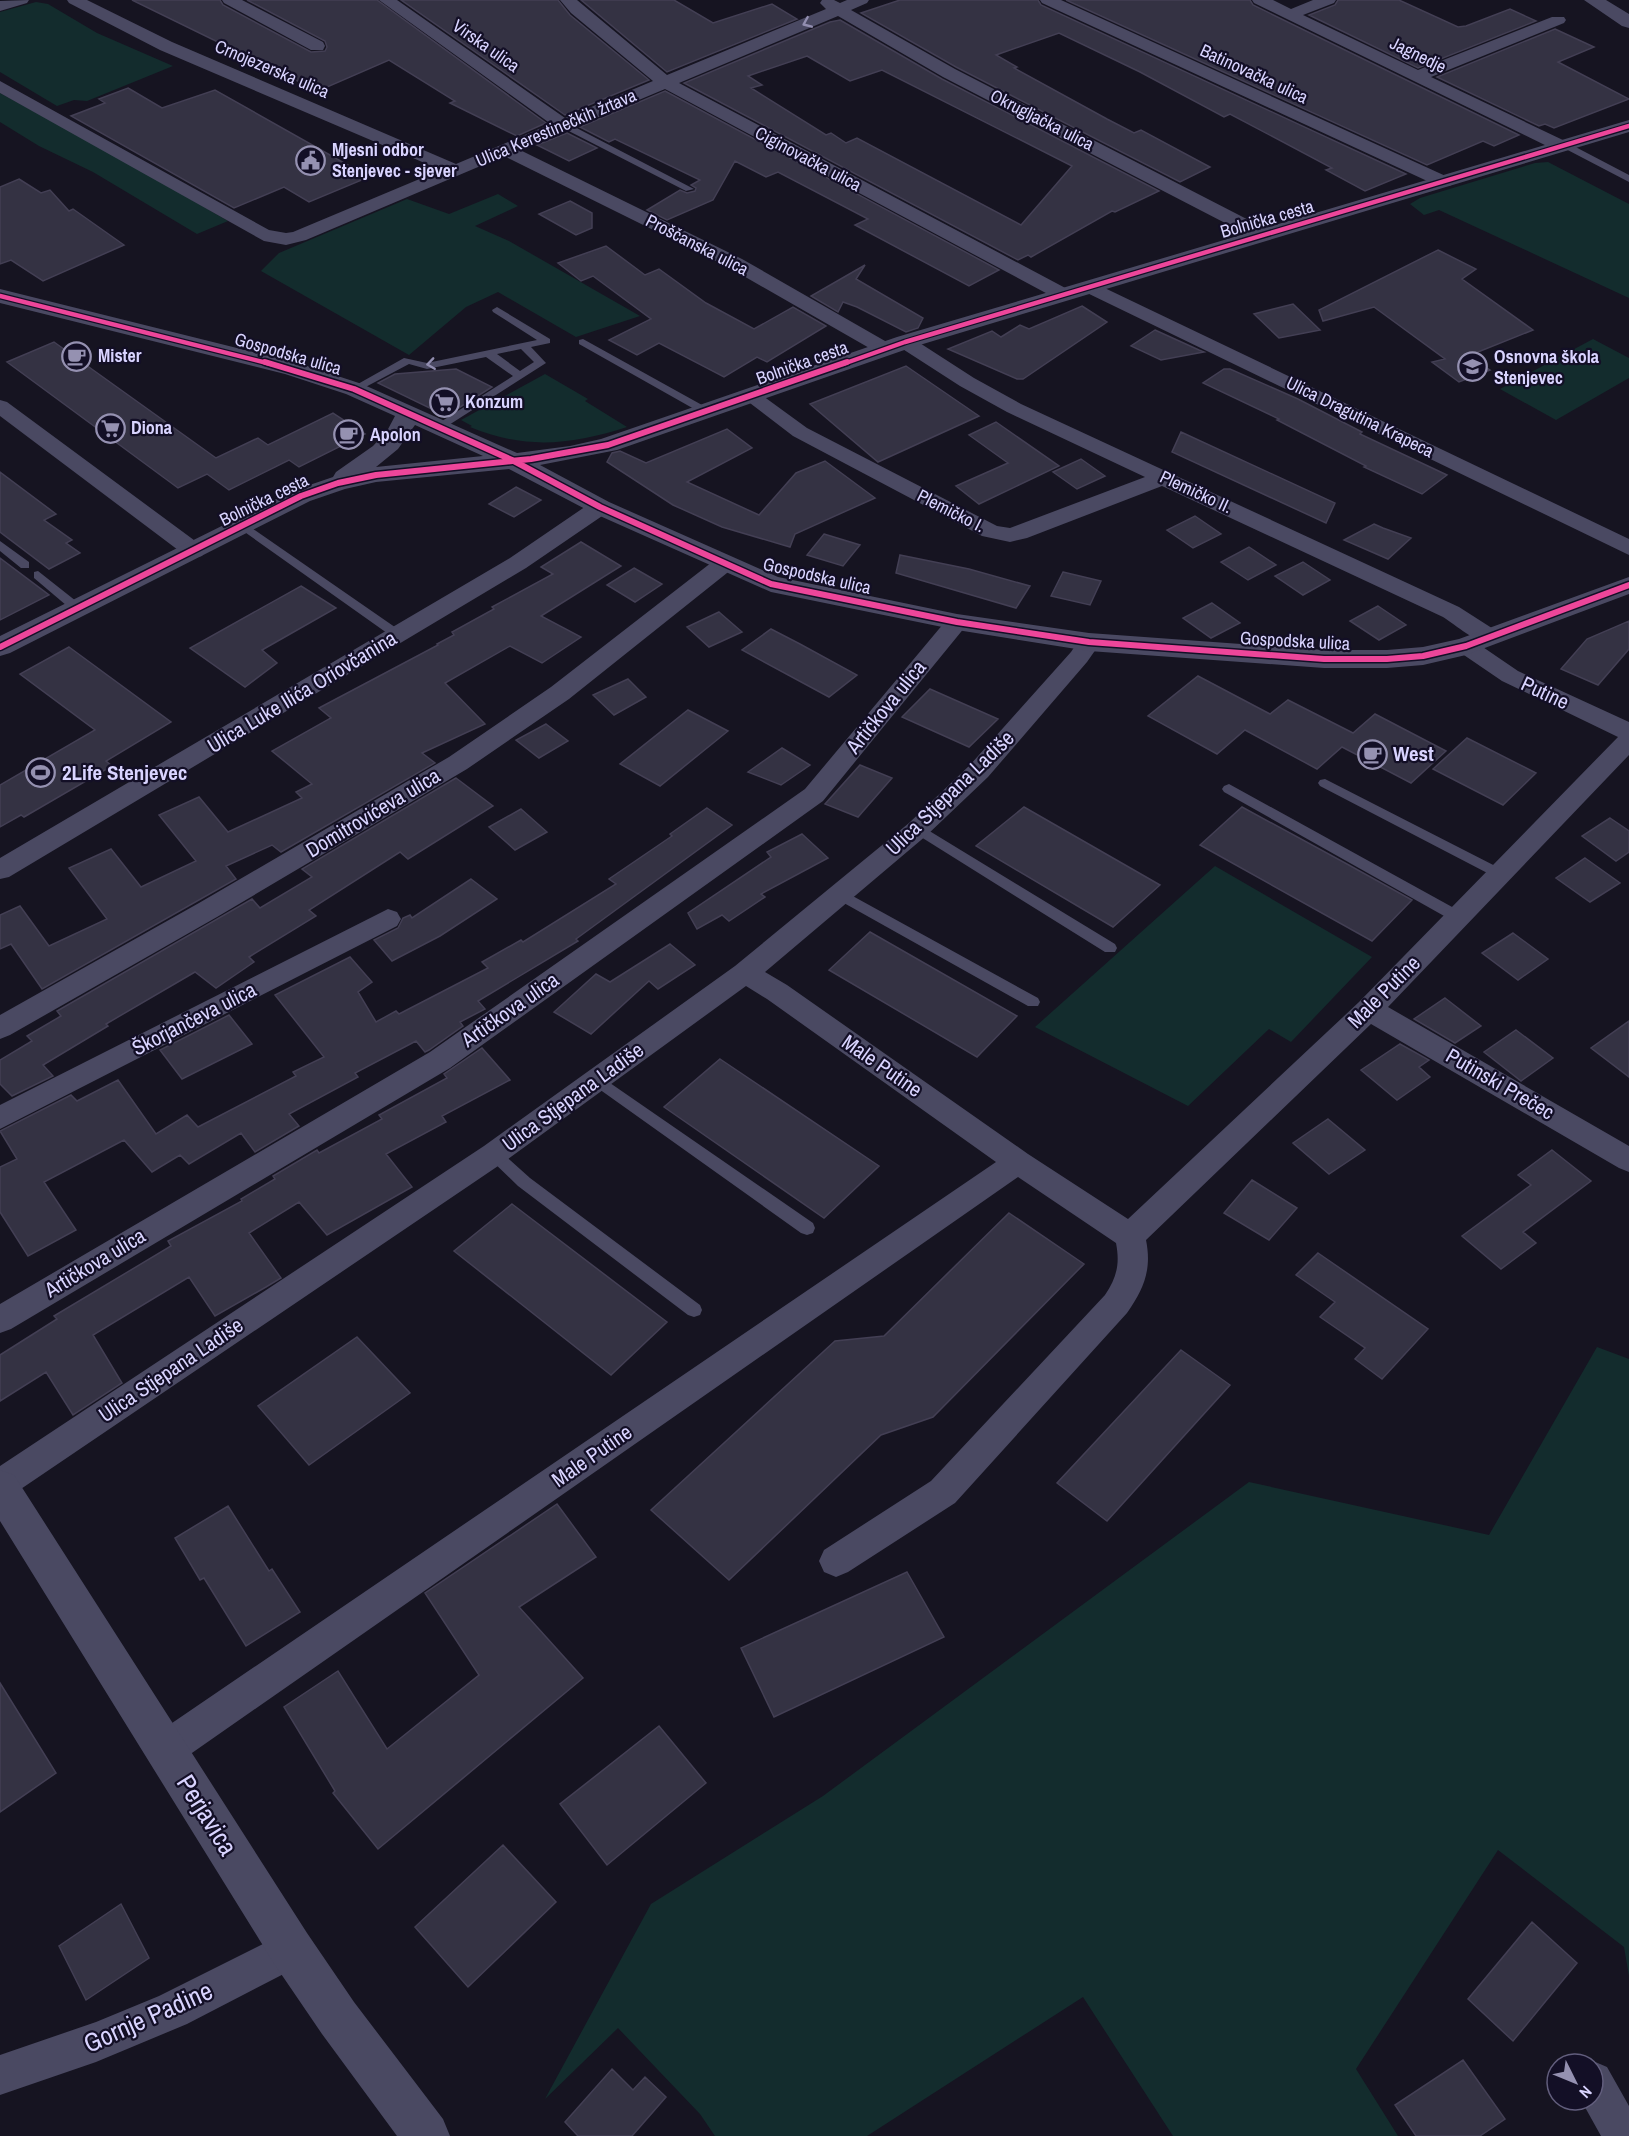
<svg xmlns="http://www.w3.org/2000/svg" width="1629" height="2136" viewBox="0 0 1629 2136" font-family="'Archivo Narrow',sans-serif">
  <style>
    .green { fill: #132c2d }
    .building { fill: #343243; stroke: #433f54; stroke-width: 1.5; fill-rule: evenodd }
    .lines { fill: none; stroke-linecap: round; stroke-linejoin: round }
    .service { fill: #4a4962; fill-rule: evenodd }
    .minor { fill: #4a4962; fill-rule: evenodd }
    .tertiary { fill: #4a4962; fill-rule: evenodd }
    .cycleway-far1-casing { stroke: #130f26; stroke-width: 7 }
    .cycleway-casing { stroke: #130f26; stroke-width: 9 }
    .cycleway-far1 { stroke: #ed469a; stroke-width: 4.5 }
    .cycleway { stroke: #ed469a; stroke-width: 6 }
    .oneway { stroke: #928eb0 }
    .labels { text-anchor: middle; stroke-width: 4.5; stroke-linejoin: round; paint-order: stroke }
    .far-street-label { font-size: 18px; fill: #d9d4ff; stroke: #130f26 }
    .far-poi-label { font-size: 18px; font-weight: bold; fill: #d9d4ff; stroke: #130f26; text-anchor: start }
    .street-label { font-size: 21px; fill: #d9d4ff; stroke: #130f26 }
    .poi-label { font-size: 21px; font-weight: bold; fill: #d9d4ff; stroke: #130f26; text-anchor: start }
    .near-street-label { font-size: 26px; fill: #d9d4ff; stroke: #130f26 }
  </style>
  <rect width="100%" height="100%" fill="#161421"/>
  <!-- green -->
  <path class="green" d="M36 2 48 4 97 33 173 66 87 101 74 100 57 106 0 72V12Z
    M0 93 125 161 228 221 197 234 93 172 39 146 0 122Z
    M1548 162 1629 204V298L1439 210 1424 215 1410 204 1420 198 1535 163Z
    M498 194 518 206 475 226 509 241 640 316 576 337 498 292 466 307 409 355 261 271 279 253 407 199 449 214Z
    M1593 339 1629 358V378L1556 420 1500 389Z
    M545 374 588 399 585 401 627 427C571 445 525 450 470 427L472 426 461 420Z
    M1215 866 1372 957 1291 1042 1269 1029 1188 1106 1035 1027Z
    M1597 1347 1629 1359V1976L1624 1947 1498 1850 1356 2069 1398 2136H1173L1083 1997 867 2136H715L700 2114 618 2028 545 2099 651 1904 823 1796 1249 1482 1489 1535Z"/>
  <!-- building -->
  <path class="building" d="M132 0H220L223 5 311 52 325 51 327 47 325 41 247 0H377L546 123 517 136 450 103 455 101 389 60 318 91Z
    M401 0H558L570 15 649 80 565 115Z
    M581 0H674L713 23 772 4 797 19 667 72Z
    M900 0H1038L1041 5 1406 174 1365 191 1326 170 1332 168 1230 114 1224 117 1140 72 1059 33 996 55 1017 67 1014 68 1107 119 1134 133 1141 130 1210 167 1180 182 956 67 861 13Z
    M1066 0H1250L1253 5 1519 135 1494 146 1483 141 1427 165Z
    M1338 0H1399L1458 27 1466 26 1510 9 1536 21 1418 68 1309 15 1335 5Z
    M840 20 942 79 1159 191 1115 212 1112 211 1031 257 1028 255 1018 260 684 83 830 22ZM807 56 850 81 882 70 1072 166 1021 225 857 138 846 143 831 133 826 135 751 88 762 85 748 76Z
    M1555 29 1594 47 1558 62 1629 99 1554 128 1545 124 1539 126 1437 77Z
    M128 88 162 108 215 90 369 177 309 202 284 187 234 208 71 116 105 103 99 99Z
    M665 91 999 270 969 286 855 225 868 219 778 172 766 177 735 161 713 200 667 220 647 210 680 190 687 193 695 191 696 188 691 185 700 180 615 139 609 142 580 127Z
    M567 133 597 148 569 161 537 145Z
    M19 179 41 193 50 190 69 211 73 209 124 245 43 281 11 260 0 264V187Z
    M570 201 592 213V228L576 235 539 214Z
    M606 246 645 275 659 269 706 303 754 329 793 307 826 326 767 362 757 357 724 377 659 343 637 355 609 340 651 319 593 276 581 281 558 263Z
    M1438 250 1476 269 1462 279 1533 330 1468 356 1490 370 1459 382 1432 362 1445 359 1374 307 1323 321 1319 310Z
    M865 265 856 279 923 318 918 328 906 332 857 307 843 302 838 312 811 296Z
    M1293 304 1320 330 1279 338 1254 314Z
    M1082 306 1107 322 1023 379H1017L948 349 992 331 1001 337 1020 325 1029 329Z
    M1155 330 1199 350 1204 352 1161 360 1131 346Z
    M54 342 216 458 258 438 268 445 333 413 365 434 299 467 289 460 229 490 207 474 178 488 7 362Z
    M906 366 979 416 878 462 810 404Z
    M456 369 492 387 446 416 378 383 395 374Z
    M1224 369H1230L1298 399 1362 432 1360 434 1447 475 1422 494 1364 467 1366 466 1277 420 1279 419 1203 383Z
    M996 422 1059 466 979 504 956 486 1008 463 969 435Z
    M727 429 752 448 687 482 759 515 796 473 825 461 875 498 795 534 790 547 722 527 673 505 607 462 612 453 620 451 646 463Z
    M1181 432 1335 503 1326 523 1172 452Z
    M1081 459 1105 476 1077 489 1053 472Z
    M0 472 56 514 44 520 72 540 66 543 80 553 49 569 0 532Z
    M516 487 541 500 514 517 489 504Z
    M1195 516 1221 534 1193 548 1167 530Z
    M1374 524 1383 528 1411 538 1388 559 1344 540Z
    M824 534 860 545 843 566 807 555Z
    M581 542 621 566 541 616 581 637 542 663 510 646 445 683 485 724 422 753 435 763 281 852 272 845 226 866 236 879 42 989 11 944 0 949V915L20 906 49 946 107 919 69 868 111 849 141 887 196 861 159 815 199 797 228 832 302 798 296 792 312 784 272 751 331 718 319 708 438 645 437 644 454 635 452 632 494 609 492 607 553 574 541 567Z
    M1249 547 1276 565 1248 580 1221 562Z
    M900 555 969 569 1030 586 1016 608 896 573Z
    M0 558 49 595 0 620Z
    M1303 562 1330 580 1303 595 1275 576Z
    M634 568 662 584 635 602 607 585Z
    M1063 572 1101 581 1090 605 1051 596Z
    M301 586 336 608 262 650 277 663 245 687 190 648Z
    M1212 603 1240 623 1211 638 1183 618Z
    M1378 606 1406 625 1379 640 1350 621Z
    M719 612 742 632 709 647 687 627Z
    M1629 621V649L1598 685 1561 669 1587 639Z
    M771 629 800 644 857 675 829 697 742 650Z
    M69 647 171 722 106 761 112 766 24 817 21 815 0 827V785L95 730 20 674Z
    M1198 676 1270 714 1288 700 1353 733 1375 714 1446 751 1411 783 1342 747 1317 769 1245 730 1217 754 1148 716Z
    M628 679 646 697 614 715 593 695Z
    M930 689 998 719 969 747 902 717Z
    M688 710 728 731 660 786 620 764Z
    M546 724 568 741 539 758 516 740Z
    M1467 738 1536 773 1503 805 1433 769Z
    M782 748 810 765 781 785 748 772Z
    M860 765 892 778 858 817 825 804Z
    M456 778 493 806 408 859 400 852 309 910 316 916 249 957 254 962 216 988 195 972 106 1024 108 1026 43 1065 53 1076 12 1096 0 1084V1060L32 1041 27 1036 61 1016 57 1011 252 899 260 908 312 877 302 869Z
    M1024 807 1160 885 1113 927 976 846Z
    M1242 807 1347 864 1412 900 1372 941 1200 845Z
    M707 808 732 825 576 939 578 941 478 1001 485 1009 460 1022 463 1026 429 1050 425 1052 416 1041 355 1073 358 1077 289 1114 299 1126 255 1152 241 1133 189 1164 180 1155 152 1172 124 1140 44 1182 76 1230 28 1256 0 1212V1167L17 1159 0 1131 71 1095 77 1101 118 1080 156 1134 187 1115 198 1127 296 1076 293 1072 324 1057 275 995 350 957 372 982 358 992 376 1022 396 1011 399 1014 488 968 482 962 521 940 523 942 616 884 609 879 672 836 670 834Z
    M521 809 547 832 515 850 489 827Z
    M1610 818 1629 831V852L1616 861 1582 836Z
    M802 834 828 858 761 894 765 897 729 921 722 915 697 929 688 913 771 857 767 852Z
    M1585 858 1620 883 1590 902 1556 878Z
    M471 879 497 899 440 936 392 961 374 940 398 928 403 918 410 915 412 918Z
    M870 932 1017 1016 977 1057 829 970Z
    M1513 933 1548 959 1518 980 1482 953Z
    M670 944 695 965 658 989 649 981 591 1034 554 1012 596 974 610 982Z
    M1445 998 1481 1026 1455 1043 1414 1019Z
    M229 1015 252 1044 182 1079 160 1050Z
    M1629 1021V1077L1591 1048Z
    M1516 1030 1553 1058 1521 1081 1484 1052Z
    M1400 1044 1429 1060 1419 1067 1430 1077 1397 1100 1361 1070Z
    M482 1048 510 1080 442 1116 446 1122 386 1154 412 1187 327 1235 299 1202 249 1233 281 1278 266 1287 215 1316 189 1277 93 1335 122 1383 73 1415 46 1372 0 1401V1355L57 1319 54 1316 171 1246 168 1241 242 1201 241 1199 275 1179 273 1176 317 1150 319 1153 382 1119 379 1115 447 1078 444 1074Z
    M720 1059 879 1166 824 1218 664 1107Z
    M1328 1119 1365 1150 1329 1174 1293 1143Z
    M1552 1150 1591 1181 1523 1232 1536 1243 1501 1269 1462 1236 1531 1185 1518 1175Z
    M1252 1180 1297 1208 1269 1240 1224 1213Z
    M512 1204 667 1322 611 1375 454 1251Z
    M1009 1213 1084 1264 933 1417 881 1435 729 1580 651 1510 835 1341 884 1336Z
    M1318 1253 1428 1329 1382 1379 1355 1359 1365 1348 1320 1317 1335 1302 1296 1275Z
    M357 1337 410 1393 309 1465 258 1406Z
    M1181 1350 1230 1385 1107 1521 1057 1483Z
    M557 1504 596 1557 519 1607 583 1678 378 1849 333 1793 335 1791 284 1707 338 1671 387 1749 479 1675 425 1593Z
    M228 1506 269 1571 272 1569 300 1612 246 1646 204 1578 200 1580 175 1538Z
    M907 1572 944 1637 774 1717 741 1648Z
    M0 1683 56 1773 0 1812Z
    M659 1726 706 1783 607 1865 560 1804Z
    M503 1845 556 1902 468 1987 415 1927Z
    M121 1904 149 1958 86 2000 59 1946Z
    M1532 1922 1577 1963 1513 2041 1468 1999Z
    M1463 2060 1505 2119 1480 2136H1416L1395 2105Z
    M612 2069 633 2090 645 2077 666 2097 632 2136H578L565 2122Z"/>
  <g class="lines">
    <!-- service -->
    <path class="service" d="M559 122H565L694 189 686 191 559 126Z
      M1560 142H1566L1629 175V182L1560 146Z
      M497 307 550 339V343L531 347 546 363 441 430 437 431 431 428 513 376 486 357 427 369 409 364 358 391H350L349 389 404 358 427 363 537 340 493 312 492 310ZM521 349 534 362 520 371 497 354Z
      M583 339 711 410 712 412 711 414H703L579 344V340Z
      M243 522 402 632 404 635 402 638H394L239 528 237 526Z
      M0 541 29 562V568H21L0 551Z
      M38 571 81 605V611H73L34 578V572Z
      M1325 779 1505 871 1507 874 1500 879 1495 877 1320 786 1318 783 1320 780Z
      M1229 784 1463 913 1465 917 1458 922 1453 921 1224 792 1222 789 1224 786Z
      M918 824 1115 944 1117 948 1115 952H1105L913 832 911 829Z
      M840 889 1038 998 1040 1002 1038 1006H1028L835 898 833 894Z
      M597 1074 813 1223 815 1228 813 1233 807 1235 801 1233 592 1084 589 1080 592 1076Z
      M494 1148 499 1150 530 1178 700 1305 702 1310 700 1315 694 1317 688 1315 518 1186 489 1158 486 1154 489 1150Z"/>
    <!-- minor -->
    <path class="minor" d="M29 0 27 3 0 11V1Z
      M67 0H87L172 42 456 164 551 124 379 0H397L565 118 653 81 571 13 560 0H577L667 75 826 9 820 3 822 0H834L840 3 847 0H869L867 3 851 10 955 69 1270 231 1272 235 1270 239H1256L943 77 838 16 679 83 1071 291 1074 295 1071 299H1057L665 89 520 150 742 259 892 345 895 349 892 353H878L728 267 504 156 306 240 286 245 264 241 0 93V81L269 230 286 233 293 232 441 170 160 50 69 3Z
      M222 0H242L323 42 325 46 323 50H311L224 3Z
      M1040 0H1061L1450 178 1453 182 1450 186H1438L1042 3Z
      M1252 0H1273L1291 9 1313 0H1336L1334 3 1303 15 1418 70 1552 17H1564L1566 20 1564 23 1431 77 1565 141 1568 145 1565 149H1553L1254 3Z
      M1090 281 1629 539V555L1083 291 1080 287 1083 283Z
      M905 336 912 338 974 378 1021 404 1459 607 1498 632 1502 637 1498 642C1479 647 1459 627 1443 617L1162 486 1027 538 1010 542 982 536 793 436 742 397 745 393 752 391 759 393 807 428 997 526 1010 528 1145 477 1007 412 960 386 898 346 895 342 898 338Z
      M0 400 7 402 202 546 205 551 202 556 194 558 186 556 0 416Z
      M600 500 608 502 611 507 608 512 526 568 9 877 0 879V858L510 558 592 502Z
      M724 557 732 559 735 564 732 569 569 699 467 769 217 917 10 1035 0 1039V1015L199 903 449 757 551 687 716 559Z
      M957 615 965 617 969 622 965 627 823 801 450 1068 11 1329 0 1333V1304L430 1052 805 789 949 617Z
      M1089 635 1097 637 1101 642 1087 662 988 777 927 835 765 972 787 985 1028 1154 1128 1219 1359 1002 1618 737 1502 681 1458 651 1454 646 1458 641 1466 639 1474 641 1518 671 1629 722V755L1388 1007 1629 1146V1172L1619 1168 1371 1024 1146 1240C1152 1269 1144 1289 1127 1313L955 1503 848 1572 836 1577 824 1572 819 1561 824 1550 931 1481 1105 1295C1117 1277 1120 1264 1116 1243L1018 1177 179 1762 166 1767 153 1762 148 1749 153 1736 996 1162 767 999 746 986 504 1162 12 1495 0 1499V1466L484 1146 735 966 909 823 970 765 1071 652 1081 637Z
      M388 909 397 912 401 919 397 926 0 1129V1105Z
      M291 1930 305 1935 310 1949 305 1963 187 2024 96 2062 0 2095V2055L96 2022 159 1996Z
      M1593 2061 1607 2067 1629 2106V2136H1601L1581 2100H1593V2064H1585Z"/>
    <!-- tertiary -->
    <path class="tertiary" d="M1584 0H1606L1629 14V28L1622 26Z
      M1629 120V132L913 347 617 450 540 465 609 502 778 577 957 614 1089 633 1324 650H1387L1423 647 1459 639 1629 577V594L1466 655 1423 665 1387 668H1324L1089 651 957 630 771 592 591 512 509 469 376 482 345 489 310 501 10 653 0 656V636L292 491 333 477 336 472 373 446 387 431 395 416 346 394 285 374 0 303V289L301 364 362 384 517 453 570 446 601 439 897 337ZM415 425 483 456 376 467 398 449Z
      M0 1470 14 1475 307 1933 354 2002 443 2119 450 2136H397L322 2034 275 1965 0 1521Z"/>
    <defs>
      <path id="cycleway-far1" d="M0 296 271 364
        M843 364 905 342 1629 126"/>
      <path id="cycleway" d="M265 362 354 389 512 460 600 507 771 584 957 622 1089 642 1324 659H1387L1423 656 1466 646 1629 585
        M0 647 301 496 338 483 376 475 531 459 608 445 847 362"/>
    </defs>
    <!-- cycleway-far1 casing -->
    <use href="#cycleway-far1" class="cycleway-far1-casing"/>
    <!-- cycleway casing -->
    <use href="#cycleway" class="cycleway-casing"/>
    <!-- cycleway-far1 -->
    <use href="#cycleway-far1" class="cycleway-far1"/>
    <!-- cycleway -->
    <use href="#cycleway" class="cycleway"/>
  </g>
  <!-- one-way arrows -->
  <defs><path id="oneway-chevron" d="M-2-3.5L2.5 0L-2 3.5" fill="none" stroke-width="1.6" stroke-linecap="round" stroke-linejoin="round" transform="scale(1.5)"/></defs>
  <g class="oneway">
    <use href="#oneway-chevron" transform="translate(807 23) rotate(157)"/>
    <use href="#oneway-chevron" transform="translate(431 364) rotate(172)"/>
  </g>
  <!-- icons -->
  <defs>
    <symbol id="civic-ring" viewBox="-11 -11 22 22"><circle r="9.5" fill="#130f26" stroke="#9591b1" stroke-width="1.5"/><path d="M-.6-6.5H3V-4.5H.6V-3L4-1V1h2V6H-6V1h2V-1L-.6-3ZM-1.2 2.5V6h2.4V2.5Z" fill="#9591b1"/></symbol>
    <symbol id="cafe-ring" viewBox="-11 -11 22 22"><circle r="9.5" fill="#130f26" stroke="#9591b1" stroke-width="1.5"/><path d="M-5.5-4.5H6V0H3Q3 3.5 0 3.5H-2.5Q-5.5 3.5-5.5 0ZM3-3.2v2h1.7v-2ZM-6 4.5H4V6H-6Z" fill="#9591b1"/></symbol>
    <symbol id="school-ring" viewBox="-11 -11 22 22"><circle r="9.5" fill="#130f26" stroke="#9591b1" stroke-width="1.5"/><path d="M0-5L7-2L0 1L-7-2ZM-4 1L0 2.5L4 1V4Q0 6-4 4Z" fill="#9591b1"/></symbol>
    <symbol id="supermarket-ring" viewBox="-11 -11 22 22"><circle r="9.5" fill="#130f26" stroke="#9591b1" stroke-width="1.5"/><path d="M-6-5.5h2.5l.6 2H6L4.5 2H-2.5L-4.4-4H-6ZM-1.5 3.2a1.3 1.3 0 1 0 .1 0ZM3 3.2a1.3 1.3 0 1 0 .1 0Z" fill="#9591b1"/></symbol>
    <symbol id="stadium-ring" viewBox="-11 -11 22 22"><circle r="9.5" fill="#130f26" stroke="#9591b1" stroke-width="1.5"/><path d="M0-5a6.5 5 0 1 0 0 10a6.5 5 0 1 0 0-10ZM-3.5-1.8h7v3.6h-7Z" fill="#9591b1"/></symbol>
  </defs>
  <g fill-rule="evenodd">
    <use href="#civic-ring" x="294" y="144" width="33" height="33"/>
    <use href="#cafe-ring" x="60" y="340" width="33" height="33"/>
    <use href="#school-ring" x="1456" y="350" width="33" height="33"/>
    <use href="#supermarket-ring" x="428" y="386" width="33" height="33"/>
    <use href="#supermarket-ring" x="94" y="412" width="33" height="33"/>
    <use href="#cafe-ring" x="332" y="418" width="33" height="33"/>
    <use href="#cafe-ring" x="1356" y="738" width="33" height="33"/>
    <use href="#stadium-ring" x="24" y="756" width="33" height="33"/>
  </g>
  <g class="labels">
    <!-- far-street labels -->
    <g class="far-street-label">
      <text transform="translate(486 46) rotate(35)" y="6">Virska ulica</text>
      <text transform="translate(1418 55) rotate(26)" y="6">Jagnedje</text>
      <text transform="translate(272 69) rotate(23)" y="6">Crnojezerska ulica</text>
      <text transform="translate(1254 74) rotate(25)" y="6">Batinovačka ulica</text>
      <text transform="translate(1042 120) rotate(27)" y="6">Okrugljačka ulica</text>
      <text transform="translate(556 128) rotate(-23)" y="6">Ulica Kerestinečkih žrtava</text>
      <text transform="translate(808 159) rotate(28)" y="6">Ciginovačka ulica</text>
      <text transform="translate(1267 219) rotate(-16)" y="6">Bolnička cesta</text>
      <text transform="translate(697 245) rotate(27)" y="6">Proščanska ulica</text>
      <text transform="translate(288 354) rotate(16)" y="6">Gospodska ulica</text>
      <text transform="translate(802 363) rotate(-20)" y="6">Bolnička cesta</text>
      <text transform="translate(1360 417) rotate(26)" y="6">Ulica Dragutina Krapeca</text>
      <text transform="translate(1196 492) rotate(25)" y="6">Plemičko II.</text>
      <text transform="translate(264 500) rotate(-26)" y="6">Bolnička cesta</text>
      <text transform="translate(951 511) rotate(27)" y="6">Plemičko I.</text>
      <text transform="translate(817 576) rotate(13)" y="6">Gospodska ulica</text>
      <text transform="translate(1295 641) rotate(3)" y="6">Gospodska ulica</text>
    </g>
    <!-- far-poi labels -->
    <g class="far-poi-label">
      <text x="332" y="156">Mjesni odbor<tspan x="332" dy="21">Stenjevec - sjever</tspan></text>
      <text x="98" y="362">Mister</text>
      <text x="1494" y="363">Osnovna škola<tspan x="1494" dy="21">Stenjevec</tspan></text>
      <text x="465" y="408">Konzum</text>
      <text x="131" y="434">Diona</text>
      <text x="370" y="441">Apolon</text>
    </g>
    <!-- street labels -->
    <g class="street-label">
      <text transform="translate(302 692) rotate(-31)" y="7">Ulica Luke Ilića Oriovčanina</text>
      <text transform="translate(1545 693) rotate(25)" y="7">Putine</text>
      <text transform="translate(886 707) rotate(-51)" y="7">Artičkova ulica</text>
      <text transform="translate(950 793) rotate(-44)" y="7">Ulica Stjepana Ladiše</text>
      <text transform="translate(373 813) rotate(-31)" y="7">Domitrovićeva ulica</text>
      <text transform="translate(1384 992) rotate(-45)" y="7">Male Putine</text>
      <text transform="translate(510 1010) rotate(-35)" y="7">Artičkova ulica</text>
      <text transform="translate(194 1019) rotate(-27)" y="7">Škorjančeva ulica</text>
      <text transform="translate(882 1066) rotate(35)" y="7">Male Putine</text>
      <text transform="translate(1500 1084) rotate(30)" y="7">Putinski Prečec</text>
      <text transform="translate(573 1097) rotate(-36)" y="7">Ulica Stjepana Ladiše</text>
      <text transform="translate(95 1263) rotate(-31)" y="7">Artičkova ulica</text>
      <text transform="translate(171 1370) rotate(-34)" y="7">Ulica Stjepana Ladiše</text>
      <text transform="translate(592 1456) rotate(-35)" y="7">Male Putine</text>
    </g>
    <!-- poi labels -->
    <g class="poi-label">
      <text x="1393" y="761">West</text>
      <text x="62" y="780">2Life Stenjevec</text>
    </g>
    <!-- near-street labels -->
    <g class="near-street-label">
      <text transform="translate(207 1815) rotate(58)" y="9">Perjavica</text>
      <text transform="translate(148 2017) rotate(-24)" y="9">Gornje Padine</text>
    </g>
  </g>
  <!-- north arrow -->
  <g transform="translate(1575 2082) rotate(133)"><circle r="28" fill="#130f26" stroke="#625e7d" stroke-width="1.5"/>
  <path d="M0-4.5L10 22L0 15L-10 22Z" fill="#9591b1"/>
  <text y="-9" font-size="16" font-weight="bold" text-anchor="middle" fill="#d9d4ff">N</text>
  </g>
</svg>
